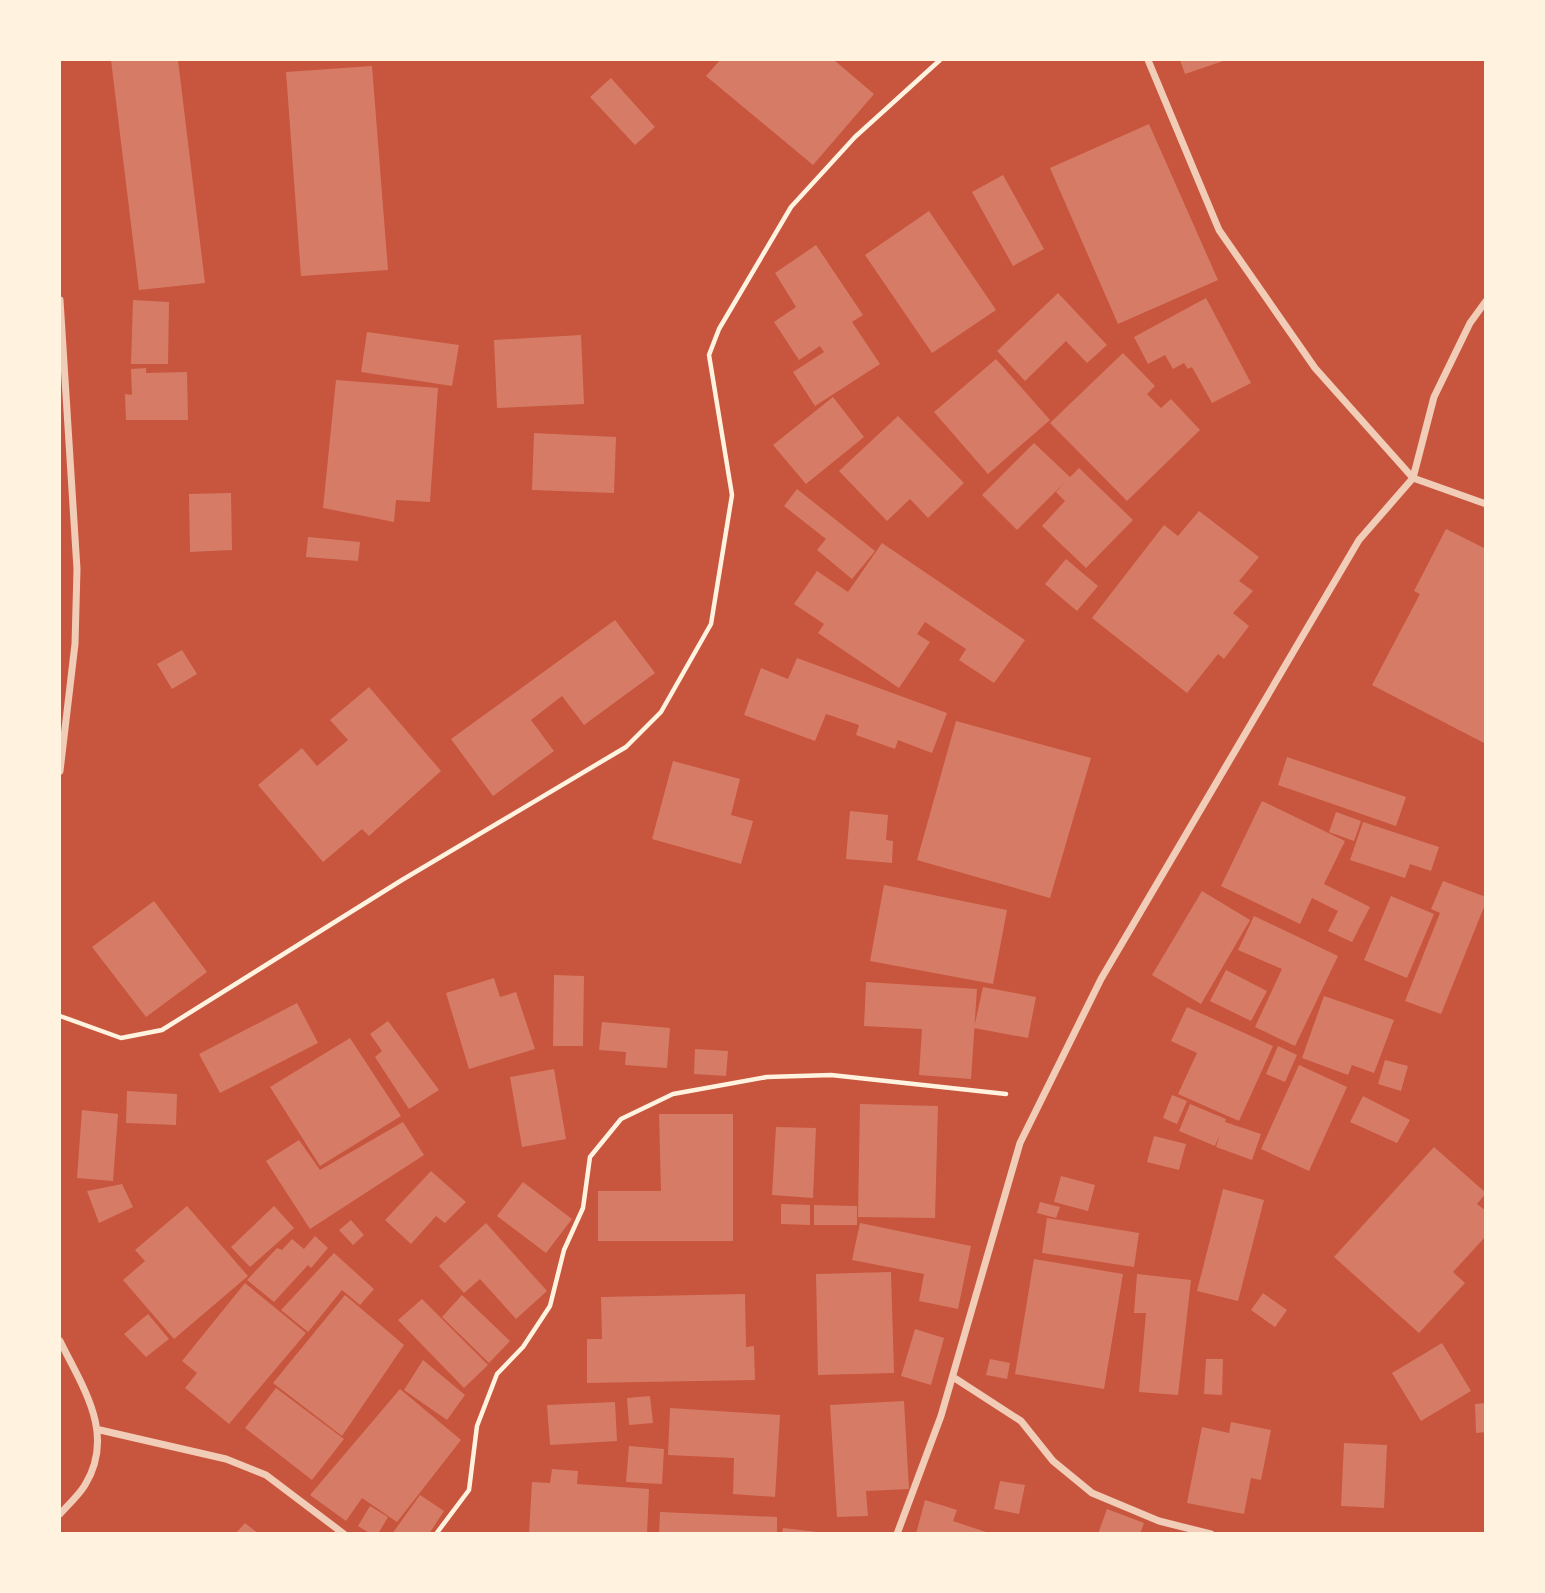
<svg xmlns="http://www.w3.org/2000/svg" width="1545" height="1593" viewBox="0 0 1545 1593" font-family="Bitter,serif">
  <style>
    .building { fill: #d67c66 }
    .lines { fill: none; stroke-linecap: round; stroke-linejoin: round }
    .path { stroke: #fff3e0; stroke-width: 4.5 }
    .minor { stroke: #f1ccb7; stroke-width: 7 }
  </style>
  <rect width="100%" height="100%" fill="#c8553d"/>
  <!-- building -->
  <path class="building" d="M111 60H178L205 283 139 290Z
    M720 60H834L874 94 813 165 706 76Z
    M1180 60H1226L1185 74Z
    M372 66 388 270 301 276 286 72Z
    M611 78 655 127 635 145 590 97Z
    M1149 124 1218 280 1118 324 1050 168Z
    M1003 175 1044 249 1013 266 972 192Z
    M929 211 996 310 932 353 865 255Z
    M816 245 863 315 852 322 880 364 815 406 793 372 824 352 820 346 799 360 774 322 796 307 775 273Z
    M1058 293 1107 345 1087 363 1066 341 1025 381 997 351Z
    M1206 298 1251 383 1212 403 1192 367 1188 369 1184 363 1173 369 1165 355 1148 364 1134 337Z
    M133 300 169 302 168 364H131Z
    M367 332 459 345 452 386 361 372Z
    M581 335 584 404 497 408 494 340Z
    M1123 353 1155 386 1147 394 1161 408 1171 399 1200 430 1127 501 1050 423Z
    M996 359 1050 420 988 474 934 412Z
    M146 368V373L187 372 188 420H126L125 394 132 395 131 369Z
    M336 380 438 388 430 502 396 500 394 522 323 508Z
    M833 397 864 437 806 484 773 445Z
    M898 416 964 483 928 518 910 499 887 521 839 471Z
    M534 433 616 437 614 493 532 490Z
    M1034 443 1070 477 1079 468 1133 520 1086 568 1042 526 1065 501 1056 492 1067 480 1017 530 982 495Z
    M797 489 875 551 852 579 817 550 826 539 784 506Z
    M231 493 232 550 190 552 189 494Z
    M1199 511 1259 557 1239 581 1253 591 1233 613 1249 626 1224 659 1218 654 1187 693 1092 618 1164 525 1178 536Z
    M1446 529 1486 549V744L1372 685 1420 594 1414 591Z
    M308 537 360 542 358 561 306 557Z
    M882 543 1025 640 994 683 959 660 966 649 925 622 917 634 930 642 899 688 818 633 824 624 794 604 817 571 848 592Z
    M1066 559 1098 586 1077 611 1045 584Z
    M615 620 655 673 584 725 562 696 531 720 554 751 493 796 451 739Z
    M182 650 197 674 172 689 157 664Z
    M797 658 947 713 932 753 898 740 895 749 856 735 859 725 826 714 815 741 744 715 761 668 788 679Z
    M369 687 441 771 369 836 362 829 323 862 258 785 302 748 317 766 348 740 330 720Z
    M956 721 1091 758 1050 898 917 860Z
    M1287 757 1406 797 1396 826 1278 785Z
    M673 761 740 779 731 815 753 821 741 864 652 839Z
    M1262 801 1345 841 1324 884 1370 907 1352 942 1328 931 1338 911 1312 898 1300 924 1221 886Z
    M850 811 888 815 886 840 893 841 892 863 846 859Z
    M1336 812 1361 821 1354 841 1329 832Z
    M1363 822 1439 847 1431 871 1410 864 1405 878 1350 860Z
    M1443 881 1486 897V902L1441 1014 1405 1001 1440 913 1431 909Z
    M884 885 1007 910 993 984 870 961Z
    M1202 891 1250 920 1201 1004 1152 975Z
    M1391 896 1434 914 1407 978 1364 960Z
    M154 901 207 972 146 1017 92 947Z
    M1254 916 1338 956 1295 1046 1255 1027 1282 969 1238 950Z
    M1226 970 1267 991 1251 1021 1210 1001Z
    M554 975 584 976 583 1046H553Z
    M494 978 500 997 516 992 535 1049 469 1069 446 993Z
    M866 982 977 989 971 1079 919 1075 922 1029 864 1026Z
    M983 987 1036 997 1028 1038 974 1028Z
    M1324 996 1394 1020 1374 1073 1352 1065 1348 1075 1302 1058Z
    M297 1003 318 1043 220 1093 199 1054Z
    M1187 1007 1273 1046 1239 1121 1178 1094 1197 1053 1171 1041Z
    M388 1021 439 1090 409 1109 375 1057 382 1051 370 1034Z
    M602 1022 670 1028 667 1068 625 1065 626 1052 599 1050Z
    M350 1038 401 1116 320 1166 270 1087Z
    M1278 1046 1297 1055 1285 1082 1266 1074Z
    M695 1049 728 1051 726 1076 694 1074Z
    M1385 1060 1408 1066 1401 1091 1378 1084Z
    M1299 1065 1347 1087 1309 1171 1261 1149Z
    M554 1069 566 1139 522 1147 510 1077Z
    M127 1091 177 1094 176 1125 126 1123Z
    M1172 1095 1187 1101 1177 1124 1163 1118Z
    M1363 1096 1410 1120 1397 1143 1350 1122Z
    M860 1104 938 1106 935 1218 858 1217Z
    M1190 1104 1226 1119 1225 1122 1261 1134 1252 1160 1216 1147 1220 1134 1215 1146 1179 1131Z
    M82 1110 118 1114 113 1181 77 1178Z
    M659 1114H733V1241H598V1191H661Z
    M403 1122 424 1155 310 1229 266 1161 299 1140 320 1170Z
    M776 1127 816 1128 813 1198 772 1195Z
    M1154 1136 1186 1144 1179 1170 1147 1162Z
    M1434 1147 1486 1193 1477 1204 1486 1211V1236L1453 1272 1465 1283 1419 1333 1334 1257Z
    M431 1171 466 1202 445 1223 436 1216 411 1244 385 1220Z
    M1061 1176 1095 1185 1088 1211 1054 1202Z
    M523 1182 572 1219 546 1253 497 1216Z
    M122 1184 133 1207 99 1223 87 1191Z
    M1223 1189 1264 1200 1238 1301 1197 1291Z
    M1040 1202 1060 1207 1056 1218 1037 1213Z
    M781 1204 810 1205V1225L781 1224Z
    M814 1205 857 1206V1225H814Z
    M187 1206 248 1276 174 1339 123 1280 145 1261 135 1250Z
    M274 1206 294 1228 250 1267 231 1247Z
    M1047 1218 1139 1233 1134 1267 1042 1253Z
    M351 1220 364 1235 353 1245 339 1230Z
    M486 1223 547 1291 516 1319 480 1279 464 1293 439 1266Z
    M860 1223 971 1246 958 1309 919 1301 924 1274 852 1260Z
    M315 1236 328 1248 311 1268 308 1265 274 1302 247 1280 277 1248 282 1250 292 1239 304 1249Z
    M334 1253 374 1289 360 1305 342 1290 308 1332 281 1310Z
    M1034 1259 1123 1274 1104 1389 1015 1374Z
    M891 1272 894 1373 818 1375 816 1274Z
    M1137 1274 1191 1280 1178 1395 1139 1392 1146 1313H1134Z
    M245 1283 306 1333 229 1424 185 1388 197 1373 182 1361Z
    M1263 1293 1287 1310 1275 1327 1251 1310Z
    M745 1294 746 1347 754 1346 755 1380 587 1383V1339H602L601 1297Z
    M345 1295 404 1345 342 1436 273 1383Z
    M462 1295 510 1341 489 1363 442 1317Z
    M422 1299 488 1365 464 1388 398 1320Z
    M148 1314 169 1339 146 1357 124 1334Z
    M915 1329 944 1338 931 1385 901 1376Z
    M1442 1343 1471 1391 1421 1421 1392 1373Z
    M990 1359 1010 1363 1007 1379 986 1375Z
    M1206 1359H1223L1222 1395 1204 1394Z
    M423 1360 465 1395 447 1420 404 1390Z
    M276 1388 344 1439 312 1480 245 1428Z
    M400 1389 461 1440 397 1522 362 1498 346 1521 310 1495Z
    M650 1396 653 1423 629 1425 627 1398Z
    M904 1401 909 1489 866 1491 868 1516 837 1517 830 1405Z
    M615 1402 617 1441 550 1445 547 1405Z
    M1486 1403V1432L1476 1433 1475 1404Z
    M670 1408 780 1415 775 1497 733 1494 734 1458 668 1455Z
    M1231 1422 1271 1430 1261 1480 1251 1478 1244 1514 1187 1503 1202 1427 1229 1433Z
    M1344 1443 1387 1445 1384 1508 1341 1506Z
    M629 1446 664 1449 662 1484 626 1482Z
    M552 1469 578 1471 577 1484 649 1489 647 1534H529L532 1482 550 1483Z
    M1000 1481 1025 1485 1019 1514 994 1509Z
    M420 1495 444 1511 429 1534H392Z
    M925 1500 957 1510 953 1521 992 1534H916Z
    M370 1506 388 1517 378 1534H371L358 1526Z
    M1107 1509 1144 1523 1140 1534H1098Z
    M660 1512 777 1517V1534H659Z
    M245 1523 259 1534H235Z
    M783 1528 818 1532V1534H782Z"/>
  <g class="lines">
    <!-- path -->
    <path class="path" d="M60 1016 121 1038 162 1030 402 880 626 747 661 712 711 624 732 495 709 355 719 329 791 207 855 137 940 60
      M436 1534 469 1490 477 1426 497 1374 523 1347 550 1306 564 1250 583 1208 590 1157 621 1119 673 1094 767 1077 831 1075 1006 1094"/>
    <!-- minor -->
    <path class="minor" d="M1148 60 1219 230 1315 368 1413 478 1486 504
      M60 300 77 569 75 644 60 771
      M60 1341C83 1388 116 1434 85 1485 79 1495 68 1505 60 1514
      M953 1377 1021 1421 1053 1461 1092 1493 1159 1521 1211 1534
      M100 1430 226 1459 266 1475 344 1534
      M897 1534 941 1416 1020 1143 1101 979 1359 540 1413 478 1434 397 1470 323 1486 301"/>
  </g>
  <!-- border -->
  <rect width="1545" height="1593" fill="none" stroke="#fff3e0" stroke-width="122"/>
</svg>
